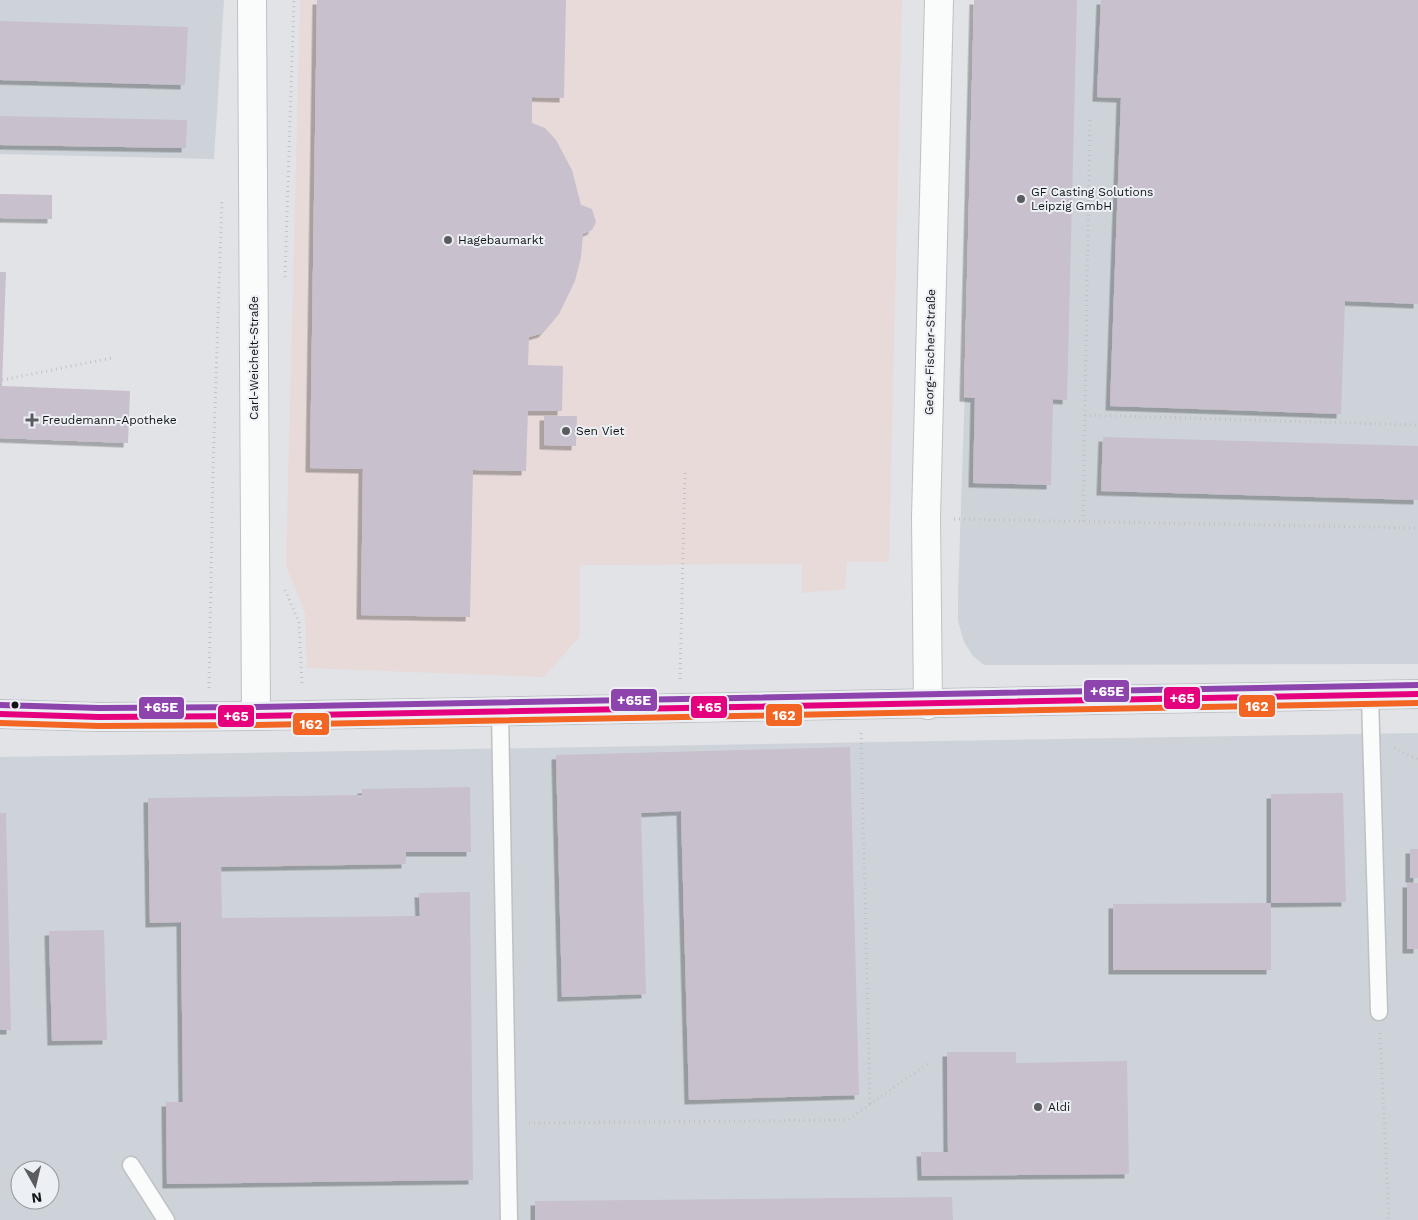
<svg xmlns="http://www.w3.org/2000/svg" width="1418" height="1220" viewBox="0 0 1418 1220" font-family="'Work Sans',sans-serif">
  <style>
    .commercial { fill: #e7dad9 }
    .built { fill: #cdd3d9; fill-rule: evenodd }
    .building { fill: #c9c0cd; filter: url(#shadow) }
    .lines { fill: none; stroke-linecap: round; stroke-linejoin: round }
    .service-casing { stroke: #bfc1c3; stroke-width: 19 }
    .minor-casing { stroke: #bfc1c3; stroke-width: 30 }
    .secondary-casing { stroke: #bfc1c3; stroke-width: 30 }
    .path { stroke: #c2c2c4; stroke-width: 3; stroke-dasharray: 1 4; stroke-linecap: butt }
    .service { stroke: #fafbfb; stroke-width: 16 }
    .minor { stroke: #fafbfb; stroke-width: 28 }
    .secondary { stroke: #f5f4f3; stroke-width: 28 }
    .bus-1-casing { stroke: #ecf0f5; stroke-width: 10 }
    .bus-2-casing { stroke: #ecf0f5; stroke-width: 10 }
    .bus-3-casing { stroke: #ecf0f5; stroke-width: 10 }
    .bus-1 { stroke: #e5007d; stroke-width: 6 }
    .bus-2 { stroke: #f26522; stroke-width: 6 }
    .bus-3 { stroke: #8e44ad; stroke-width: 6 }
    .poi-dot { fill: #5b5c5f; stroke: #ecf0f5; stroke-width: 2 }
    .bus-dot { fill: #131416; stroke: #ecf0f5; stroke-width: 2 }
    .labels { text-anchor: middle; stroke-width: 4; stroke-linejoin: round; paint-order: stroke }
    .poi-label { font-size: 12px; fill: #131416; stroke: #ecf0f5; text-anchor: start }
    .street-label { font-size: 12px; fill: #131416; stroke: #ecf0f5 }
    .line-badge { stroke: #ecf0f5; stroke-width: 2 }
    .badge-label { font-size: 14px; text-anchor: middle; font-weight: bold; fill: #fff }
  </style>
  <defs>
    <filter id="shadow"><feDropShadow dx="-4.5" dy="4.5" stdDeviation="0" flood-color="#0004"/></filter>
  </defs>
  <rect width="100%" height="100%" fill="#e1e3e6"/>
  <!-- commercial -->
  <path class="commercial" d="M300 0H902L889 562H847L845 589 802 593V564L580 565V636L544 677 307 668 305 613 286 566Z"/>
  <!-- built -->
  <path class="built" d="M0 0H224L214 159 0 154Z
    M978 0H1418V664L984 665 973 656 964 642 958 621V595Z
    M1418 733V1220H0V757ZM20 1170H50V1200H20Z"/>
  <!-- building -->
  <path class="building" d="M317 0H566L564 98 532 97V123L545 128 556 140 572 170 581 205 592 209 596 222 592 230 583 234 581 257 575 281 559 314 543 333 529 337 528 365 563 366 562 411H528L526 471 473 470 470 617 361 615 363 469 310 468Z
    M974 0H1077L1067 400 1053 399 1051 485 973 483 975 398 964 397Z
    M1101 0H1418V304L1345 301 1341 414 1110 406 1121 98 1097 97Z
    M0 21 188 27 185 85 0 80Z
    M0 116 187 120 186 148 0 145Z
    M0 194 52 195V219L0 218Z
    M0 272H6L2 386 130 391 128 443 0 438Z
    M544 416H577L576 446 544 445Z
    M1103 437 1418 446V500L1101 491Z
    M850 747 859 1095 689 1100 681 811 641 813 646 994 562 997 556 755Z
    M470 787 471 852H406V864L221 867 222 918 420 916 419 893 470 892 473 1180 167 1184 166 1102H183L181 922 150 923 148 798 362 795V789Z
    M1343 793 1346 902 1271 903V794Z
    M0 813H6L11 1030H0Z
    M1410 849H1418V878H1410Z
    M1407 883H1418V949H1407Z
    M1271 903V970H1113V904Z
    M104 930 107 1040 52 1041 49 931Z
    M947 1052H1016V1063L1127 1061 1129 1174 922 1176 921 1152H948Z
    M952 1197 953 1220H535V1201Z"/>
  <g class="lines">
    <defs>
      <path id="service" d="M1370 696 1379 1012
        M500 710 509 1220
        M131 1165 166 1220"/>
      <path id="minor" d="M252 0 256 716
        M928 705 926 518 939 0"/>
      <path id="secondary" d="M0 714 99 717 256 716 1418 694"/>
    </defs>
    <!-- service casing -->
    <use href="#service" class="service-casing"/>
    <!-- minor casing -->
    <use href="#minor" class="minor-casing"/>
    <!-- secondary casing -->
    <use href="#secondary" class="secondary-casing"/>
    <!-- path -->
    <path class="path" d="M285 277 294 0
      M2 380 112 358
      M1085 415 1418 425
      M954 519 1418 528
      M1083 521 1090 117
      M285 590 299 622 302 686
      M680 679 685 472
      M209 688 213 468 222 199
      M861 733 870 1104
      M1394 748 1418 760
      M1380 1033 1389 1220
      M529 1123 848 1120 930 1062"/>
    <!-- service -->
    <use href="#service" class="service"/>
    <!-- minor -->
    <use href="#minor" class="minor"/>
    <!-- secondary -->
    <use href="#secondary" class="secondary"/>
    <defs>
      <path id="bus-1" d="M0 714 99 717 256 716 1418 694"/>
      <path id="bus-2" d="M0 723 99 726 256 725 1418 703"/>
      <path id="bus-3" d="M0 705 99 708 256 707 1418 685"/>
    </defs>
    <!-- bus-1 casing -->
    <use href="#bus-1" class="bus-1-casing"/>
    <!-- bus-2 casing -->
    <use href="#bus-2" class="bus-2-casing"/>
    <!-- bus-3 casing -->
    <use href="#bus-3" class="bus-3-casing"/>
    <!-- bus-1 -->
    <use href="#bus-1" class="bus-1"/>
    <!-- bus-2 -->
    <use href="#bus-2" class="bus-2"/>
    <!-- bus-3 -->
    <use href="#bus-3" class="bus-3"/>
  </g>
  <!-- markers -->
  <g class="poi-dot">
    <circle cx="1021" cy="199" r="5"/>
    <circle cx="448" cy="240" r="5"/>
    <path d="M29.5 412.5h5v5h5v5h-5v5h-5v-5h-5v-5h5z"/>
    <circle cx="566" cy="431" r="5"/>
    <circle cx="1038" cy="1107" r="5"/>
  </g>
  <circle class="bus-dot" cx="15" cy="705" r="4.5"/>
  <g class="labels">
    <!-- poi labels -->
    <g class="poi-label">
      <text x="1031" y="196">GF Casting Solutions<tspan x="1031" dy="14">Leipzig GmbH</tspan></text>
      <text x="458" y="244">Hagebaumarkt</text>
      <text x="42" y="424">Freudemann-Apotheke</text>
      <text x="576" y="435">Sen Viet</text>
      <text x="1048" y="1111">Aldi</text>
    </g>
    <!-- street labels -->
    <g class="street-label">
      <text transform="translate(930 352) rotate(-89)" y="4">Georg-Fischer-Straße</text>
      <text transform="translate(254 358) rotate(-90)" y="4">Carl-Weichelt-Straße</text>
    </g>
  </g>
  <g class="line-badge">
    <rect x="1083" y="679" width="47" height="24" rx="5" fill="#8e44ad"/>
    <rect x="1163" y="686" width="38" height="24" rx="5" fill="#e5007d"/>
    <rect x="610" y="688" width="48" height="24" rx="5" fill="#8e44ad"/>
    <rect x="1238" y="694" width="38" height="24" rx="5" fill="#f26522"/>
    <rect x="690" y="695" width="38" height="24" rx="5" fill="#e5007d"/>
    <rect x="138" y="696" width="47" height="24" rx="5" fill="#8e44ad"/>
    <rect x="765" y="703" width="38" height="24" rx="5" fill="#f26522"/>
    <rect x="217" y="704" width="38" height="24" rx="5" fill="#e5007d"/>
    <rect x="292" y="712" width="38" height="24" rx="5" fill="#f26522"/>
  </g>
  <g class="badge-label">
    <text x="1107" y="696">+65E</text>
    <text x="1182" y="703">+65</text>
    <text x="634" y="705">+65E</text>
    <text x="1257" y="711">162</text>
    <text x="709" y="712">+65</text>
    <text x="161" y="712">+65E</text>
    <text x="784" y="720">162</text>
    <text x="236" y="721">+65</text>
    <text x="311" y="729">162</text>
  </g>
  <!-- north arrow -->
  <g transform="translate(35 1185) rotate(172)"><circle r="24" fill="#ecf0f5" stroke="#95989c"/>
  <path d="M0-4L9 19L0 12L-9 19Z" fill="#5b5c5f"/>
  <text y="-8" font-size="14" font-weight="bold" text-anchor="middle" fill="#131416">N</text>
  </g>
</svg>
